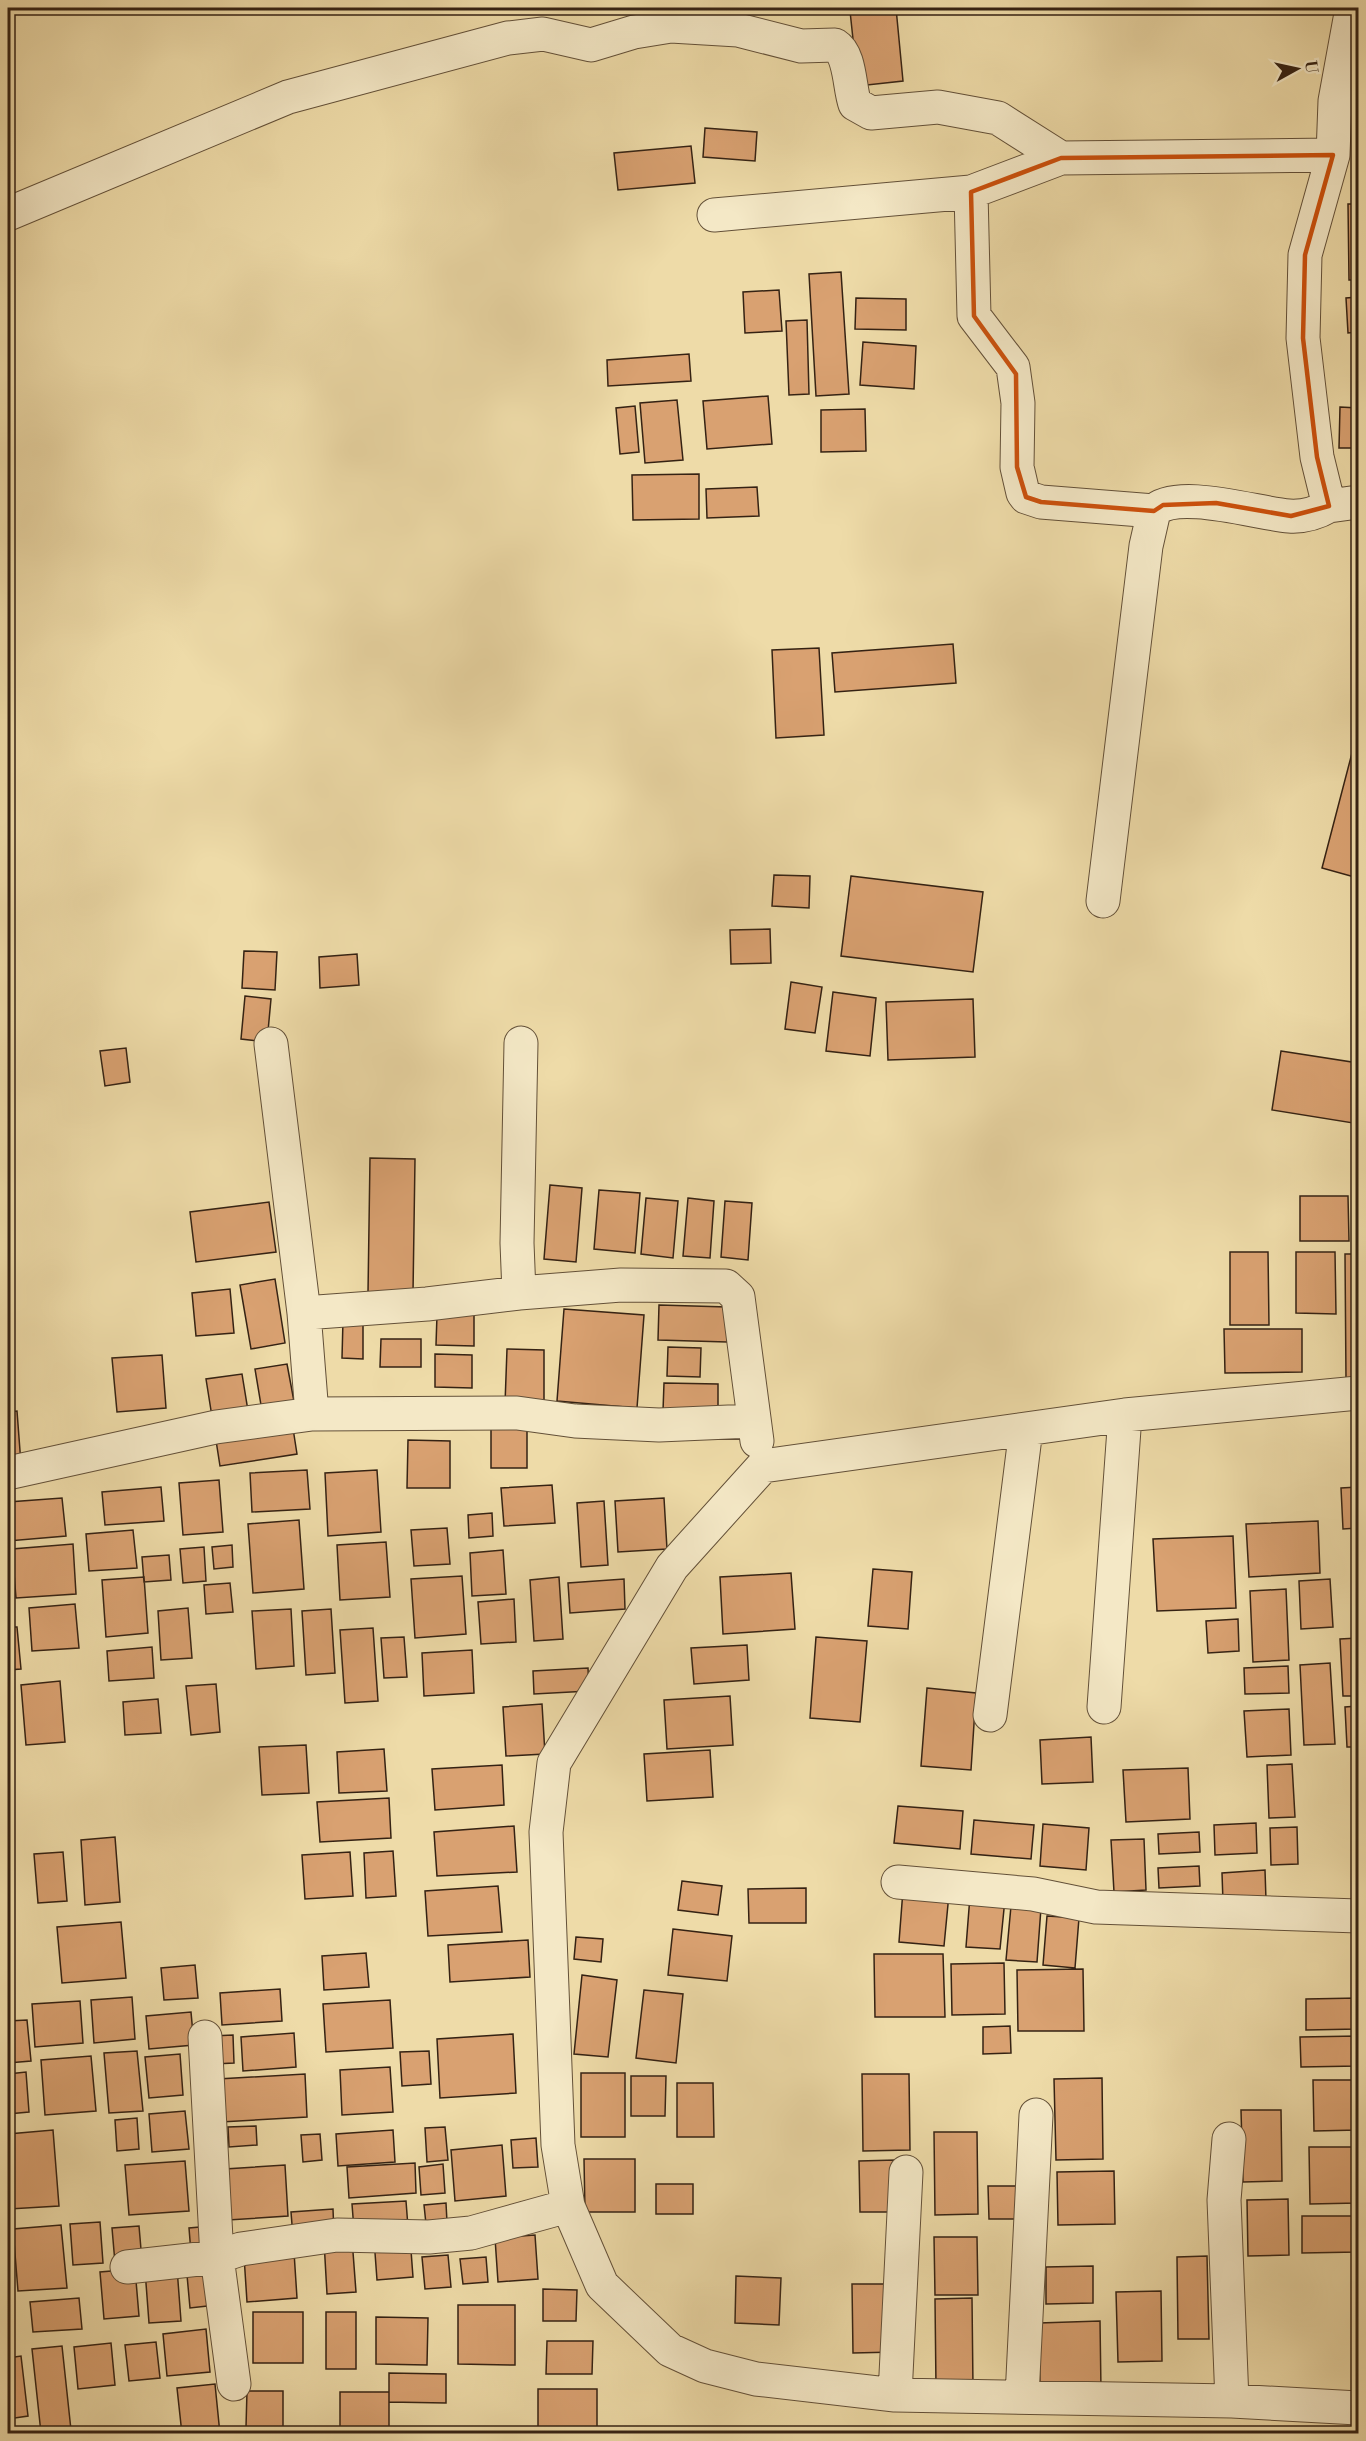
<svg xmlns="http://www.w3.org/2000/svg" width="1366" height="2441" viewBox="0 0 1366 2441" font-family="'Libre Bodoni',serif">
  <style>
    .building { fill: #d9a171; stroke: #352213; stroke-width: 1.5 }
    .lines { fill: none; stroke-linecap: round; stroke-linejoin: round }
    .street-casing { stroke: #635038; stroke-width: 35 }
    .street { stroke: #f4e8c6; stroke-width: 33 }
    .marked { fill: none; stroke: #cd510d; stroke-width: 4.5; stroke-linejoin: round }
  </style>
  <rect width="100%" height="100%" fill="#eedba8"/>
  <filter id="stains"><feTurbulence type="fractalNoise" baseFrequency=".00333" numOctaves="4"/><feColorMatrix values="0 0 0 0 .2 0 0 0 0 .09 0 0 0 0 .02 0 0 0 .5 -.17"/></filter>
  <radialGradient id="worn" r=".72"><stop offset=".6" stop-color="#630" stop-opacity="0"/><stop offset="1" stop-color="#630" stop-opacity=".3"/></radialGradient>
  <!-- building -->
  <path class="building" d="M878 8H896L903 81 858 86 850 11Z
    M705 128 757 132 755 161 703 157Z
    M1356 132H1358V172Z
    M691 146 695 183 618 190 614 153Z
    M1348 204H1358V280H1349Z
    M841 272 849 394 816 396 809 274Z
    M779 290 782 331 745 333 743 292Z
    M1358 297V332L1348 333 1346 298Z
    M856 298 906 299V330L855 329Z
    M807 320 809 394 789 395 786 321Z
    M863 342 916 346 914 389 860 385Z
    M689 354 691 381 608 386 607 360Z
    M768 396 772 444 707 449 703 401Z
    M677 400 683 460 645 463 640 403Z
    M635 406 639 452 620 454 616 408Z
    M1340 407 1358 408V448H1339Z
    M865 409 866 451 821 452V410Z
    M699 474V519L633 520 632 475Z
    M757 487 759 516 707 518 706 489Z
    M953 644 956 683 835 692 832 653Z
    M819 648 824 735 776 738 772 650Z
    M1358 730V878L1322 868Z
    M774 875 810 876 809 908 772 906Z
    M851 876 983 892 973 972 841 956Z
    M770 929 771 963 731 964 730 930Z
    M244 951 277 952 275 990 242 988Z
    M357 954 359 985 320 988 319 957Z
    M791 982 822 987 815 1033 785 1029Z
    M833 992 876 998 870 1056 826 1051Z
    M245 996 271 999 267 1042 241 1039Z
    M973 999 975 1057 888 1060 886 1002Z
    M126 1048 130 1082 105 1086 100 1051Z
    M1281 1051 1358 1063V1085L1353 1123 1272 1110Z
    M370 1158 415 1159 413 1293H368Z
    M550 1185 582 1188 576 1262 544 1259Z
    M599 1190 640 1193 635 1253 594 1249Z
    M1300 1196H1348L1349 1241H1300Z
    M646 1198 678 1201 673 1258 641 1254Z
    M688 1198 714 1201 710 1258 683 1256Z
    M725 1201 752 1203 748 1260 721 1257Z
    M269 1202 276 1252 196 1262 190 1212Z
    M1230 1252H1268L1269 1325H1230Z
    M1296 1252H1335L1336 1314 1296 1313Z
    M1345 1254H1358V1380H1346Z
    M275 1279 285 1343 251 1349 240 1285Z
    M230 1289 234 1333 196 1336 192 1293Z
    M659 1305 727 1307V1342L658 1340Z
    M564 1309 644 1315 637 1408 557 1401Z
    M437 1315H474V1346L436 1345Z
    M343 1320 363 1321V1359L342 1358Z
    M1224 1329H1302V1372L1225 1373Z
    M381 1339H421V1367H380Z
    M668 1347 701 1348 700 1377 667 1376Z
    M8 1349 12 1394H8Z
    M507 1349 544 1350V1405L505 1404Z
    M435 1354 472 1355V1388L435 1387Z
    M162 1355 166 1408 117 1412 112 1358Z
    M287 1364 296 1412 263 1417 255 1369Z
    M242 1374 249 1417 213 1423 206 1379Z
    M664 1383 718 1384V1413L663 1411Z
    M17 1411 21 1464 8 1465V1412Z
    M491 1421 527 1422V1468H491Z
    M292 1422 297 1454 220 1466 215 1434Z
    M408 1440 450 1441V1488H407Z
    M307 1470 310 1509 252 1512 250 1473Z
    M377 1470 381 1532 328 1536 325 1473Z
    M219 1480 223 1532 183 1535 179 1483Z
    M552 1485 555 1523 504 1526 501 1488Z
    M161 1487 164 1521 105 1525 102 1492Z
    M1358 1487V1528L1343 1529 1341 1488Z
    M62 1498 66 1536 8 1541V1502Z
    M664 1498 667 1549 618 1552 615 1501Z
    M604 1501 608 1565 581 1567 577 1503Z
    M492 1513 493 1536 469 1538 468 1515Z
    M299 1520 304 1589 253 1593 248 1524Z
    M1318 1521 1320 1573 1249 1577 1246 1524Z
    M447 1528 450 1564 414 1566 411 1530Z
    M133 1530 137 1568 89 1571 86 1534Z
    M1233 1536 1236 1608 1157 1611 1153 1539Z
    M386 1542 390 1597 340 1600 337 1545Z
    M73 1544 76 1594 16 1598 12 1549Z
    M232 1545 233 1567 214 1569 212 1547Z
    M204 1547 206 1581 183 1583 180 1549Z
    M503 1550 506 1594 472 1596 470 1553Z
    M169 1555 171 1580 144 1582 142 1557Z
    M873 1569 912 1572 908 1629 868 1626Z
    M791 1573 795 1629 723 1634 720 1577Z
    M462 1576 466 1634 415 1638 411 1579Z
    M144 1577 148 1633 106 1637 102 1580Z
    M559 1577 563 1639 534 1641 530 1580Z
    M624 1579 625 1609 570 1613 568 1583Z
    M1330 1579 1333 1627 1301 1629 1299 1581Z
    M230 1583 233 1612 206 1614 204 1585Z
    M1286 1589 1289 1660 1253 1662 1250 1591Z
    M514 1599 516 1642 481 1644 478 1602Z
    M75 1604 79 1648 32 1651 29 1608Z
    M188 1608 192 1658 161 1660 158 1611Z
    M291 1609 294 1666 256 1669 252 1611Z
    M331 1609 335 1673 306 1675 302 1611Z
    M1238 1619 1239 1651 1208 1653 1206 1621Z
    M8 1627H17L21 1669 8 1670Z
    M373 1628 378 1701 345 1703 340 1630Z
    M404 1637 407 1677 384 1678 381 1638Z
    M816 1637 867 1641 860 1722 810 1718Z
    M1358 1638V1696H1343L1340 1639Z
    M747 1645 749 1680 694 1684 691 1648Z
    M152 1647 154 1678 109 1681 107 1651Z
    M472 1650 474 1693 424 1696 422 1653Z
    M1330 1663 1335 1744 1304 1745 1300 1665Z
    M1288 1666 1289 1693 1245 1694 1244 1668Z
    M588 1668 589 1691 534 1694 533 1671Z
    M60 1681 65 1742 26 1745 21 1685Z
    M216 1684 220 1732 191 1735 186 1686Z
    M927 1688 976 1693 971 1770 921 1766Z
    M730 1696 733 1745 667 1749 664 1700Z
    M158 1699 161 1733 125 1735 123 1702Z
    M542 1704 545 1754 506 1756 503 1707Z
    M1358 1706V1747H1347L1345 1707Z
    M1289 1709 1291 1755 1247 1757 1244 1711Z
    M1091 1737 1093 1782 1042 1784 1040 1740Z
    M306 1745 309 1793 262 1795 259 1747Z
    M384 1749 387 1791 339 1793 337 1752Z
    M710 1750 713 1797 647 1801 644 1754Z
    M1292 1764 1295 1817 1269 1818 1267 1765Z
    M502 1765 504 1805 435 1810 432 1769Z
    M1188 1768 1190 1819 1126 1822 1123 1770Z
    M389 1798 391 1838 320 1842 317 1802Z
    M898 1806 963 1811 960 1849 894 1843Z
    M974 1820 1034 1825 1031 1859 971 1854Z
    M1256 1823 1257 1853 1215 1855 1214 1825Z
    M1043 1824 1089 1828 1086 1870 1040 1866Z
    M514 1826 517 1872 437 1876 434 1832Z
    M1297 1827 1298 1864 1271 1865 1270 1828Z
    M1199 1832 1200 1852 1159 1854 1158 1834Z
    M115 1837 120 1902 85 1905 81 1840Z
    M1144 1839 1146 1890 1114 1892 1111 1840Z
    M393 1851 396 1896 366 1898 364 1853Z
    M63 1852 67 1901 38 1903 34 1854Z
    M350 1852 353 1896 305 1899 302 1855Z
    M1199 1866 1200 1886 1159 1888 1158 1868Z
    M1265 1870 1266 1900 1223 1902 1222 1873Z
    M682 1881 722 1886 718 1915 678 1910Z
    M498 1886 502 1932 428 1936 425 1891Z
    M806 1888V1923H749L748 1889Z
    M903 1890 949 1894 944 1946 899 1942Z
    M970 1896 1005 1899 1000 1949 966 1947Z
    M1011 1906 1041 1908 1037 1962 1006 1960Z
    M1047 1916 1079 1918 1075 1968 1043 1965Z
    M121 1922 126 1978 62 1983 57 1927Z
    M673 1929 732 1936 727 1981 668 1975Z
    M576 1937 603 1939 601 1962 574 1959Z
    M528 1940 530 1977 450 1982 448 1945Z
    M366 1953 369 1987 324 1990 322 1956Z
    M874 1954H943L945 2017H875Z
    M1004 1963 1005 2014 952 2015 951 1964Z
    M195 1965 198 1998 164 2000 161 1968Z
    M1083 1969 1084 2031H1018L1017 1970Z
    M582 1975 617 1980 608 2057 574 2054Z
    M280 1989 282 2021 222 2025 220 1993Z
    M644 1990 683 1994 676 2063 636 2058Z
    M132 1997 135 2039 94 2043 91 2000Z
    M1358 1998V2029L1306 2030V1999Z
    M390 2000 393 2048 326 2052 323 2004Z
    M80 2001 83 2043 35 2047 32 2004Z
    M191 2012 194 2045 149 2049 146 2016Z
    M27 2020 31 2061 8 2063V2021Z
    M1010 2026 1011 2053 983 2054V2027Z
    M294 2033 296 2067 243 2071 241 2037Z
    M513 2034 516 2093 440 2098 437 2039Z
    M233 2035 234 2063 214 2064 212 2036Z
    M1358 2036V2066L1301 2067 1300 2037Z
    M137 2051 143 2111 109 2113 104 2053Z
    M429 2051 431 2084 402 2086 400 2052Z
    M180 2054 183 2095 149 2098 145 2057Z
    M91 2056 96 2111 45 2115 41 2060Z
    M390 2067 393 2112 342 2115 340 2070Z
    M26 2072 29 2112 8 2114V2074Z
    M581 2073H625V2137H581Z
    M305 2074 307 2117 221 2122 218 2079Z
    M862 2074H909L910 2150 863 2151Z
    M631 2076H666L665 2116H631Z
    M1102 2078 1103 2159 1056 2160 1054 2079Z
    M1313 2080H1358V2130L1314 2131Z
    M677 2083H713L714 2137H677Z
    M1241 2110H1281L1282 2181 1243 2182Z
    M185 2111 189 2149 152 2152 149 2114Z
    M137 2118 139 2149 117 2151 115 2120Z
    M256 2126 257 2145 229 2147 228 2127Z
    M445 2127 448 2160 427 2162 425 2128Z
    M53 2130 59 2206 9 2209 8 2134Z
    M393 2130 395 2162 338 2166 336 2134Z
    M934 2132H977L978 2214 935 2215Z
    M320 2134 322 2160 303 2162 301 2135Z
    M536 2138 538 2167 513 2168 511 2140Z
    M502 2145 506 2196 455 2201 451 2150Z
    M1309 2147H1358V2203L1310 2204Z
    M584 2159H635V2212H585Z
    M896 2160 898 2212H860L859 2161Z
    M185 2161 189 2211 129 2215 125 2165Z
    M415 2163 416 2193 349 2198 347 2167Z
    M443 2164 445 2193 421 2195 419 2167Z
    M285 2165 288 2216 228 2220 225 2169Z
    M1114 2171 1115 2224 1058 2225 1057 2172Z
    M656 2184H693V2214H656Z
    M988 2186H1017V2219H989Z
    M1288 2199 1289 2255 1248 2256 1247 2200Z
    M406 2201 408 2227 354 2230 352 2204Z
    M446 2203 447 2222 426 2224 424 2205Z
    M333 2209 334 2234 293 2237 291 2212Z
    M1302 2216H1358V2252L1302 2253Z
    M100 2222 103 2263 73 2265 70 2224Z
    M61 2225 67 2288 18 2291 13 2229Z
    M139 2226 142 2261 115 2263 112 2228Z
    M211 2226 213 2252 191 2253 189 2228Z
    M535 2235 538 2279 498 2282 495 2238Z
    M410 2237 413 2277 377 2280 374 2239Z
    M934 2237H977L978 2295H935Z
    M352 2239 356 2292 327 2294 324 2241Z
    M294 2252 297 2298 247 2302 244 2256Z
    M448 2255 451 2287 425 2289 422 2257Z
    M1207 2256 1209 2339H1178L1177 2257Z
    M486 2257 488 2282 463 2284 460 2259Z
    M1093 2266V2303L1046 2304V2267Z
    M177 2268 181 2321 149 2323 145 2270Z
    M135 2269 139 2316 104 2319 100 2272Z
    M214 2273 216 2305 190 2308 187 2275Z
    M736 2276 781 2278 779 2325 735 2323Z
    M852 2284H894L895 2352 853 2353Z
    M543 2289 577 2290 576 2321H543Z
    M1161 2291 1162 2361 1118 2362 1116 2292Z
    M79 2298 82 2329 33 2332 30 2302Z
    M972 2298 973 2387H936L935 2299Z
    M458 2305H515V2365L458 2364Z
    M253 2312H303V2363H253Z
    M326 2312H356V2369H326Z
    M376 2317 428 2318 427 2365 376 2364Z
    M1100 2321 1101 2390 1040 2391 1039 2323Z
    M206 2329 210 2372 167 2376 163 2334Z
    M547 2341H593L592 2374H546Z
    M156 2342 160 2378 129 2381 125 2345Z
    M111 2343 115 2385 78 2389 74 2347Z
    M62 2346 71 2430 41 2433 32 2349Z
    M21 2356 28 2416 8 2419V2358Z
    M389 2373 446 2374V2403L389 2402Z
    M215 2384 220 2434H182L177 2388Z
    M538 2389H597V2434H538Z
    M247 2391H283V2427H246Z
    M340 2392H389V2434H340Z"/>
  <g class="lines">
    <defs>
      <path id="street" d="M1333 155 1305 255 1303 338 1317 457 1329 506 1358 502
        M971 192 974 316 1013 367 1018 403 1017 467 1023 493 1026 497 1041 502 1154 511
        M8 214 288 97 508 38 543 34 591 45 634 32 671 26 738 30 801 46 835 45C851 55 849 88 855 104L871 113 938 107 998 118 1061 158
        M714 215 971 192 1061 158 1333 155 1335 101 1352 8
        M1103 901 1146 546 1154 511C1177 488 1259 514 1289 516 1304 517 1317 513 1329 506
        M521 1043 517 1243 519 1293 621 1285 726 1286 738 1297 757 1441
        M271 1044 304 1313 312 1414
        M304 1313 427 1304 519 1293
        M1358 1393 1125 1415 763 1466 672 1567 554 1763 546 1832 558 2145 568 2206 602 2285 670 2350 705 2366 756 2379 895 2395 1232 2401 1358 2408
        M8 1473 216 1427 312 1414 517 1413 575 1421 659 1425 752 1421
        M1104 1707 1125 1415
        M990 1715 1026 1429
        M898 1882 1033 1894 1096 1907 1358 1916
        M205 2037 217 2257 234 2384
        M1229 2139 1224 2200 1232 2401
        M127 2267 217 2257 241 2249 337 2235 429 2237 471 2233 568 2206
        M895 2395 906 2172
        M1022 2397 1036 2115"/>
    </defs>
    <!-- street casing -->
    <use href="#street" class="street-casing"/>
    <!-- street -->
    <use href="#street" class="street"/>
  </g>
  <!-- marked area -->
  <path class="marked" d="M1333 155 1305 255 1303 338 1317 457 1329 506 1291 516 1216 503 1163 505 1154 511 1041 502 1026 497 1017 467 1016 374 974 316 971 192 1061 158Z"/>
  <!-- margin -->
  <rect width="1366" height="2441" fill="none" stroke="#eedba8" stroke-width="30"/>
  <rect x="9" y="9" width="1348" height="2423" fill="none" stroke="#352213" stroke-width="3"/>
  <rect x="15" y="15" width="1336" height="2411" fill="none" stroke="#352213" stroke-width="1.5"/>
  <!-- north arrow -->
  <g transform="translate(1297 69) rotate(82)" stroke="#f4e8c6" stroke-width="4.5" paint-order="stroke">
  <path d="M0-4.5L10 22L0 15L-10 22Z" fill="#352213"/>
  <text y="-9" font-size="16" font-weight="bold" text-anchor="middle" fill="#352213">U</text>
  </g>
  <rect width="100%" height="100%" filter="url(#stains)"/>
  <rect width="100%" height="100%" fill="url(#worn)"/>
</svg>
